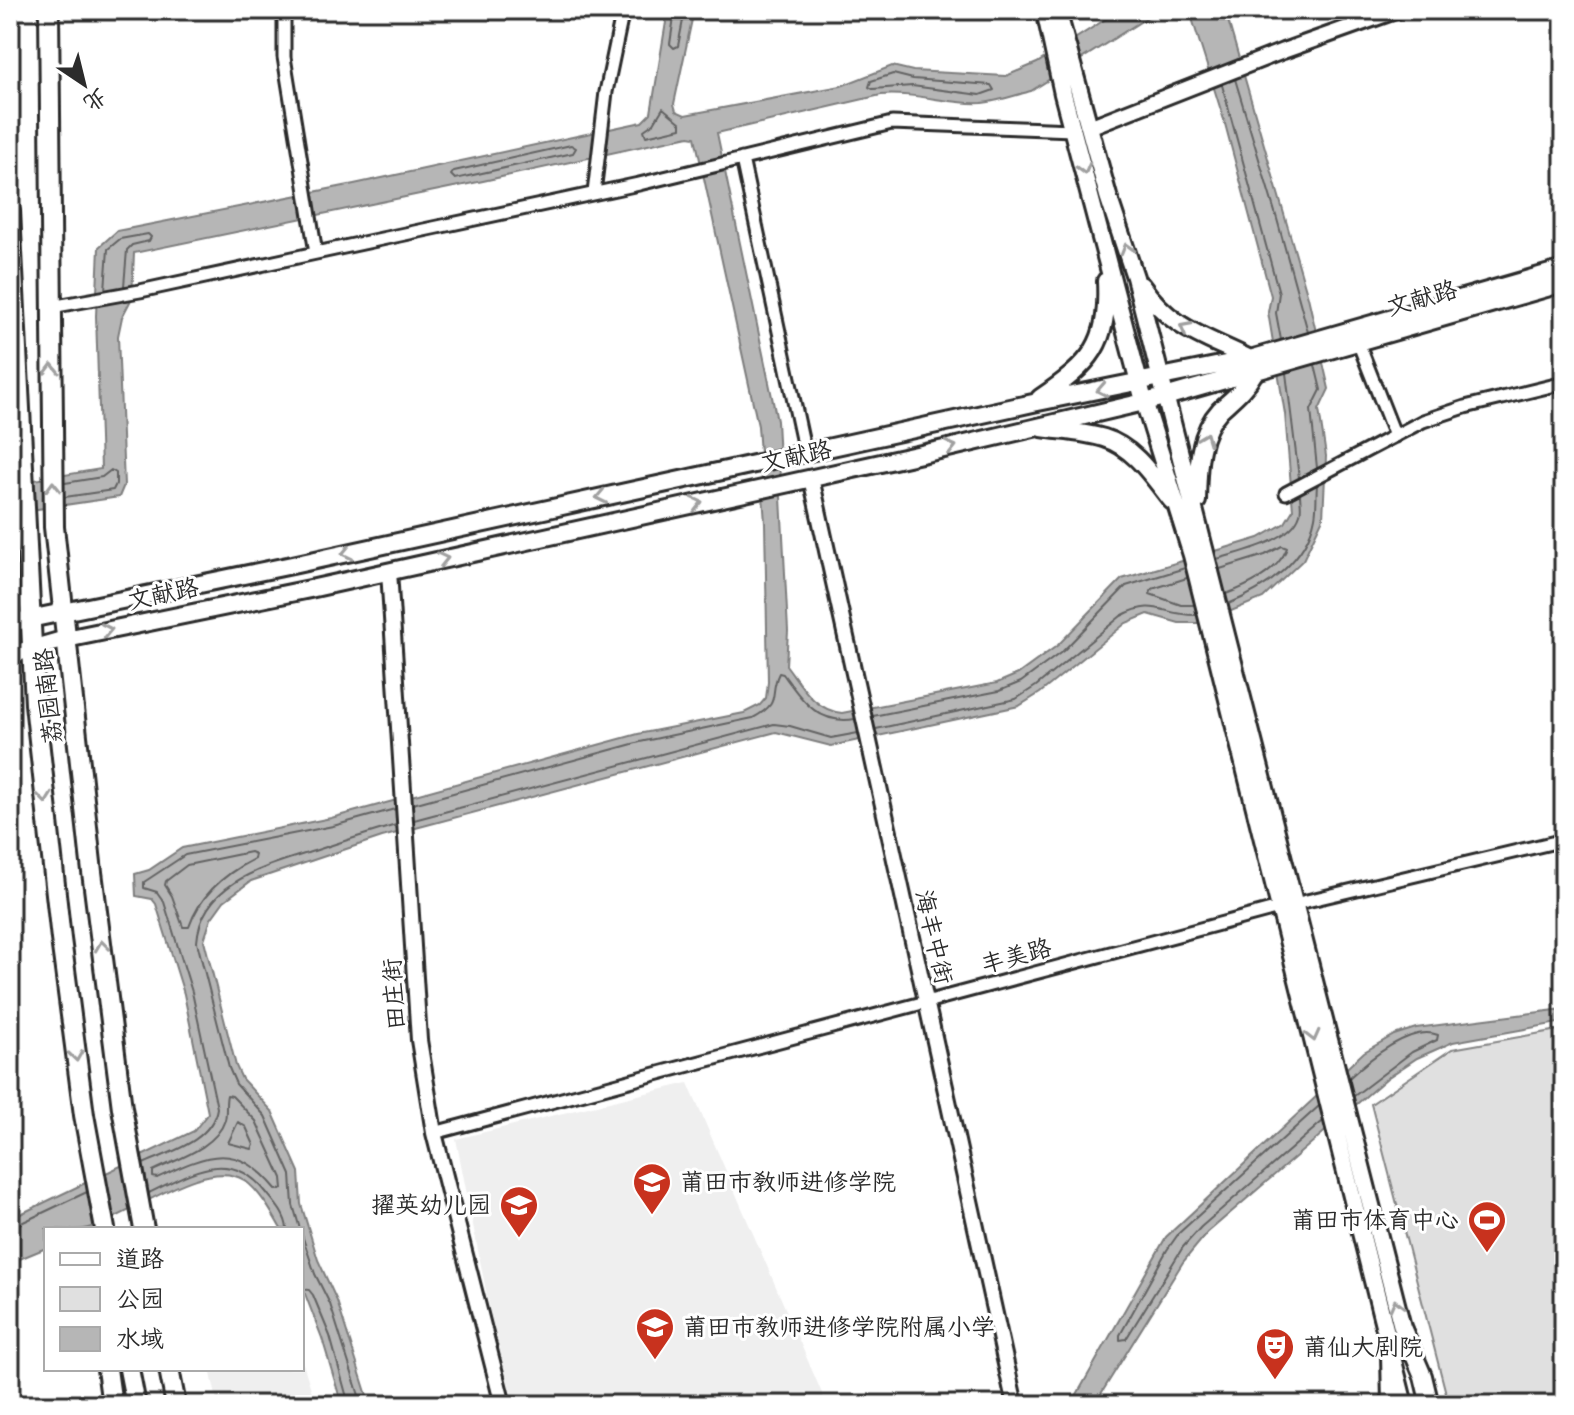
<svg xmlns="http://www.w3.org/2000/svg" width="1574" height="1415" viewBox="0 0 1574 1415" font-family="'Shantell Sans','LXGW WenKai TC',sans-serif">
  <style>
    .built { fill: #efefef }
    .green { fill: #e0e0e0; stroke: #868686; stroke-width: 2 }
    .water { fill: #b6b6b6; stroke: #7e7e7e; stroke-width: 2 }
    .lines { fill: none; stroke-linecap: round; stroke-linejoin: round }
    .shore { stroke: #636363; stroke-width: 2 }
    .minor-casing { stroke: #2b2b2b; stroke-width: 17 }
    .tertiary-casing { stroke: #2b2b2b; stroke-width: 20 }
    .secondary-casing { stroke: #2b2b2b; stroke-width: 22 }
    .primary-casing { stroke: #2b2b2b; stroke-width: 24 }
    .minor { stroke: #fff; stroke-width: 11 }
    .tertiary { stroke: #fff; stroke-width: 14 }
    .secondary { stroke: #fff; stroke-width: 16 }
    .primary { stroke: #fff; stroke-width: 18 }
    .oneway { stroke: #a0a0a0 }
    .labels { text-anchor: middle; stroke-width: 6; stroke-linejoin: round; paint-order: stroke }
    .street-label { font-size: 24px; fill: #2b2b2b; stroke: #fff }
    .poi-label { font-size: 24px; fill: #2b2b2b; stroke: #fff; text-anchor: start }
  </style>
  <rect width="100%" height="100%" fill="#fff"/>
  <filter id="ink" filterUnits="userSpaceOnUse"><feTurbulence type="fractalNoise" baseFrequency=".0125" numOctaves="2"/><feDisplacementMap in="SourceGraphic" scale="16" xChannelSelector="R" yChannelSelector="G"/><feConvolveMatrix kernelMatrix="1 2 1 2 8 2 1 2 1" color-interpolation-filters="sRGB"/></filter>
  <g filter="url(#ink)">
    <!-- built -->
    <path class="built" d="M688 1083 827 1405H514L491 1316 456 1139Z
      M302 1360 316 1405H218L210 1369H302Z"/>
    <!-- green -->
    <path class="green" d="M1564 1029V1405H1449L1371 1104 1452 1049Z"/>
    <!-- water -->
    <path class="water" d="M668 10H694L674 104 676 111 685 115 841 86 892 66 913 71 1006 76 1037 63 1120 10H1166L1148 17 1031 91C1016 95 999 101 982 103 950 105 916 92 881 95L717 133 777 421 788 631 786 665C802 686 814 710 842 713L997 683 1018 674 1058 645 1122 579 1259 538 1285 523 1293 510 1285 414 1268 312 1271 296 1224 120 1191 15 1184 10H1225L1308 297 1329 389 1319 410 1326 456 1323 518 1303 560 1263 598 1202 623H1179L1148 614 1126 623 1040 693 1019 706 831 746 776 732 382 837 251 881 224 901 211 919 204 940 236 1066 242 1079 272 1111 299 1172 301 1204 318 1260 337 1301 370 1405H342L322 1338 302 1286V1229H281C272 1213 260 1191 244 1180 205 1155 129 1218 89 1228 76 1232 59 1229 46 1229V1248L10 1263V1219L194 1131 208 1113 184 994 156 904 152 899 136 896 135 874 149 870 182 848 331 818 638 734 744 713 760 705 766 698 768 682 765 523 758 426 695 137 689 136 483 181 134 253 132 298 122 317 118 336 124 485 119 497 10 513V484L101 469 96 316 99 247 117 231 354 184 642 122 651 113Z
      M1564 1009V1022L1453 1042 1417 1058 1387 1078 1207 1233 1183 1262 1094 1405H1071L1166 1237 1364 1052 1394 1035 1416 1028Z"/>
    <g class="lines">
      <!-- shore -->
      <path class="shore" d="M675 10 670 44 674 48 678 46 685 10
        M893 74 913 79 991 85 994 90 980 95 912 86 873 89 869 87 871 81Z
        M1235 79 1277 219 1308 332
        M1222 85 1279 293 1276 313 1281 340
        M663 108 681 123V128L646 136 644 130 654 123Z
        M571 145 576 148 573 153 455 179 451 175 454 171Z
        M105 290 108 249 120 239 148 234 151 237 149 241 132 245 127 250 124 286
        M1315 365 1321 390 1311 410 1317 468
        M1286 373 1299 478
        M65 483 102 477 111 470 116 473V484L113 490 65 497
        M1217 559C1241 552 1292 541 1300 514 1302 508 1300 500 1300 494
        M1220 569 1265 555 1282 546 1287 548C1278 572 1248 586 1226 594
        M1187 578 1152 589 1150 594 1181 605H1194
        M1228 604C1266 589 1307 560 1315 517 1317 507 1316 496 1317 485
        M873 716 999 691 1021 682 1063 651 1126 586 1185 568
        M876 729 1016 699 1036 686 1121 616C1157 597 1161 616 1197 615
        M413 804 640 742 753 718C783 702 768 695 779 673L783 674C803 701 818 725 855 719
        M414 820 774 724 790 726 831 738 858 733
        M250 852 255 854 254 859C224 874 200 895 189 927H183L172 896 165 885 166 881 187 865Z
        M1349 1078C1368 1060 1411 1024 1438 1035L1437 1040 1412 1052 1354 1096
        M227 1095 232 1096 256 1121 282 1178 283 1189 277 1190C236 1140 208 1154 157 1178L153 1177V1171C177 1159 216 1148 225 1120 227 1112 225 1103 227 1095Z
        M1319 1106 1179 1233 1167 1250 1120 1335V1340L1126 1339 1183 1247 1201 1227 1323 1121
        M238 1122 246 1127 254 1145 252 1149 228 1143Z
        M143 1164C170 1152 212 1141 217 1108L192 992 164 902 157 892 144 888V882L185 855 333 826 395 809
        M149 1193C191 1173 229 1146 266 1192 275 1203 286 1215 287 1229
        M10 1226 19 1224 87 1192
        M300 1229 293 1205 291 1175 265 1116 236 1084 229 1068 197 942C201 882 267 866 314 851 341 842 369 833 396 825
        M302 1235 315 1274 330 1304 362 1405
        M302 1289 309 1290 313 1295 330 1336 349 1405"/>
      <defs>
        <path id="minor" d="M742 159 805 453
          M594 193 606 92 623 10
          M316 253 639 184 892 123 1073 130
          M51 307 140 291 316 253 284 57V10
          M1358 342 1395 436
          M1286 493 1423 421 1465 407 1564 383
          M434 1133 1294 904 1564 840"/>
        <path id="tertiary" d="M1089 127 1283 51 1398 10
          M811 478 1015 1405
          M389 571 419 1040 434 1133 503 1405"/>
        <path id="secondary" d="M1045 10 1063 94 1144 401 1192 555 1404 1405
          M1057 10 1108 196 1135 277 1402 1327 1423 1376 1430 1405
          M1141 285C1172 330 1204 336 1250 359
          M1040 398C1091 363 1109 345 1106 281
          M1042 428C1062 431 1084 432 1104 438 1134 447 1153 477 1172 501
          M1197 501C1198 470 1197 435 1220 410 1233 398 1245 389 1254 373
          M10 623 297 564 1033 403 1250 359 1564 269
          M10 655 66 639 310 589 944 449 1165 397 1564 283"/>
        <path id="primary" d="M49 10 54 527 92 872 122 1108 144 1229
          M10 212 35 704 61 939 84 1115 105 1229
          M1391 1354 1392 1405
          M107 1369 112 1405
          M129 1369 136 1405
          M169 1369 176 1405"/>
      </defs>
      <!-- minor casing -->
      <use href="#minor" class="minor-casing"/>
      <!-- tertiary casing -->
      <use href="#tertiary" class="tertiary-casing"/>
      <!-- secondary casing -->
      <use href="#secondary" class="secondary-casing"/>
      <!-- primary casing -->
      <use href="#primary" class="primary-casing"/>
      <!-- minor -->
      <use href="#minor" class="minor"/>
      <!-- tertiary -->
      <use href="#tertiary" class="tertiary"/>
      <!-- secondary -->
      <use href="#secondary" class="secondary"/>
      <!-- primary -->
      <use href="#primary" class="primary"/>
    </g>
    <!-- one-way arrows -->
    <defs><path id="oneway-chevron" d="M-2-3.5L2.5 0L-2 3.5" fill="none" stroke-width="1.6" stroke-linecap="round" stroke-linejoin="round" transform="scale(2)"/></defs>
    <g class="oneway">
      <use href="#oneway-chevron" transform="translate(1084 169) rotate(75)"/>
      <use href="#oneway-chevron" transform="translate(1127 249) rotate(-106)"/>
      <use href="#oneway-chevron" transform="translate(1185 328) rotate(-152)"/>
      <use href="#oneway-chevron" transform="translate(52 369) rotate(-91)"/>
      <use href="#oneway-chevron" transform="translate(1102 390) rotate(169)"/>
      <use href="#oneway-chevron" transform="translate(1205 438) rotate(-69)"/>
      <use href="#oneway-chevron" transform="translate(951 447) rotate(-14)"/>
      <use href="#oneway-chevron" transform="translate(53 487) rotate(-91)"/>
      <use href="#oneway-chevron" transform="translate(601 497) rotate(168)"/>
      <use href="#oneway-chevron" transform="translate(697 503) rotate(-13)"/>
      <use href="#oneway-chevron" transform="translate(347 553) rotate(168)"/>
      <use href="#oneway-chevron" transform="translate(443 559) rotate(-13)"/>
      <use href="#oneway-chevron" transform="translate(107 630) rotate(-12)"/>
      <use href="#oneway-chevron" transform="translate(45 798) rotate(84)"/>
      <use href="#oneway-chevron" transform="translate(102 946) rotate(-97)"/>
      <use href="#oneway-chevron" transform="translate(1313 1036) rotate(76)"/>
      <use href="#oneway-chevron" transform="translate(76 1056) rotate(82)"/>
      <use href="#oneway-chevron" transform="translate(1396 1305) rotate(-104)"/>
    </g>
  </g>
  <!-- icons -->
  <defs>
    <symbol id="university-pin" viewBox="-11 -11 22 30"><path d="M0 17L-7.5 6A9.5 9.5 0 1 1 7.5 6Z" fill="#c8321e" stroke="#fff"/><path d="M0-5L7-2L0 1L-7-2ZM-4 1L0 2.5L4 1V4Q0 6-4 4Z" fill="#fff"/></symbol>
    <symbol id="school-pin" viewBox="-11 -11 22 30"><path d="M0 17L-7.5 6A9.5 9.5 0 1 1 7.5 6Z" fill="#c8321e" stroke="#fff"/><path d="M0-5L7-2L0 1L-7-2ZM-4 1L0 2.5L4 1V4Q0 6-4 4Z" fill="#fff"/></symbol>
    <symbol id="stadium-pin" viewBox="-11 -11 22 30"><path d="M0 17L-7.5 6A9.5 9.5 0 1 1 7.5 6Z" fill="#c8321e" stroke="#fff"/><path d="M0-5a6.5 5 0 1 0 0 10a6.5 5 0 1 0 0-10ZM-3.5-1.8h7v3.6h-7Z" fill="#fff"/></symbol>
    <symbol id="theatre-pin" viewBox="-11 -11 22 30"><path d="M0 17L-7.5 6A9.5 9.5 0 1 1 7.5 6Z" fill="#c8321e" stroke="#fff"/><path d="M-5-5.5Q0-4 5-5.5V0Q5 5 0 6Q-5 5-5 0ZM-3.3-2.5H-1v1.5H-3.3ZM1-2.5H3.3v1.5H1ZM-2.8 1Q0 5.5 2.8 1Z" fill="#fff"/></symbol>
  </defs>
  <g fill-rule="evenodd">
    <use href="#university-pin" x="630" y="1160" width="44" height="60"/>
    <use href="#school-pin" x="497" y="1183" width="44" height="60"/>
    <use href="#stadium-pin" x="1465" y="1198" width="44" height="60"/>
    <use href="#school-pin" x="633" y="1305" width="44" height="60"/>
    <use href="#theatre-pin" x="1253" y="1325" width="44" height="60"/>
  </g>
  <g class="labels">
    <!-- street labels -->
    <g class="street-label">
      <text transform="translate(1422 298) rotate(-16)" y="8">文献路</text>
      <text transform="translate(796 456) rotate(-12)" y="8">文献路</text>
      <text transform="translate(163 594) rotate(-12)" y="8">文献路</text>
      <text transform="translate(48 696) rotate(-96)" y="8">荔园南路</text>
      <text transform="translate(934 937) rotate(77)" y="8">海丰中街</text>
      <text transform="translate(1016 956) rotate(-15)" y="8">丰美路</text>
      <text transform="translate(394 994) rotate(-94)" y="8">田庄街</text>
    </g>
    <!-- poi labels -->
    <g class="poi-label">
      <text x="680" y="1190">莆田市教师进修学院</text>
      <text x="491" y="1213" text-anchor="end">擢英幼儿园</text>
      <text x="1459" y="1228" text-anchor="end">莆田市体育中心</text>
      <text x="683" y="1335">莆田市教师进修学院附属小学</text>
      <text x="1303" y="1355">莆仙大剧院</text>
    </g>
  </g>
  <!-- margin -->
  <rect width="1574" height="1415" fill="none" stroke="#fff" stroke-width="40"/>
  <rect x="20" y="20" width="1534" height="1375" fill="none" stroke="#2b2b2b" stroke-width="3" filter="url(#ink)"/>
  <!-- legend -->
  <rect x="44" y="1227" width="260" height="144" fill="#ffffff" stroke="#aaaaaa" stroke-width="2"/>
  <rect x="60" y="1253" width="40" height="12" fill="#ffffff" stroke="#aaaaaa" stroke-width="2"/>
  <text x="116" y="1267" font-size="24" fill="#2b2b2b">道路</text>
  <rect x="60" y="1287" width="40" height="24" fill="#e0e0e0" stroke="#aaaaaa" stroke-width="2"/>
  <text x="116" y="1307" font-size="24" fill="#2b2b2b">公园</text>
  <rect x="60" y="1327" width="40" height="24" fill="#b6b6b6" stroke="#aaaaaa" stroke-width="2"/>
  <text x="116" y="1347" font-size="24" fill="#2b2b2b">水域</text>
  <!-- north arrow -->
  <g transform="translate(84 84) rotate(145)" stroke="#ffffff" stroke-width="6" paint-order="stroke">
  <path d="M0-6L14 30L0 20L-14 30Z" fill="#2b2b2b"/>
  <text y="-12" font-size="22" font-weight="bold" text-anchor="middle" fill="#2b2b2b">北</text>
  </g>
</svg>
